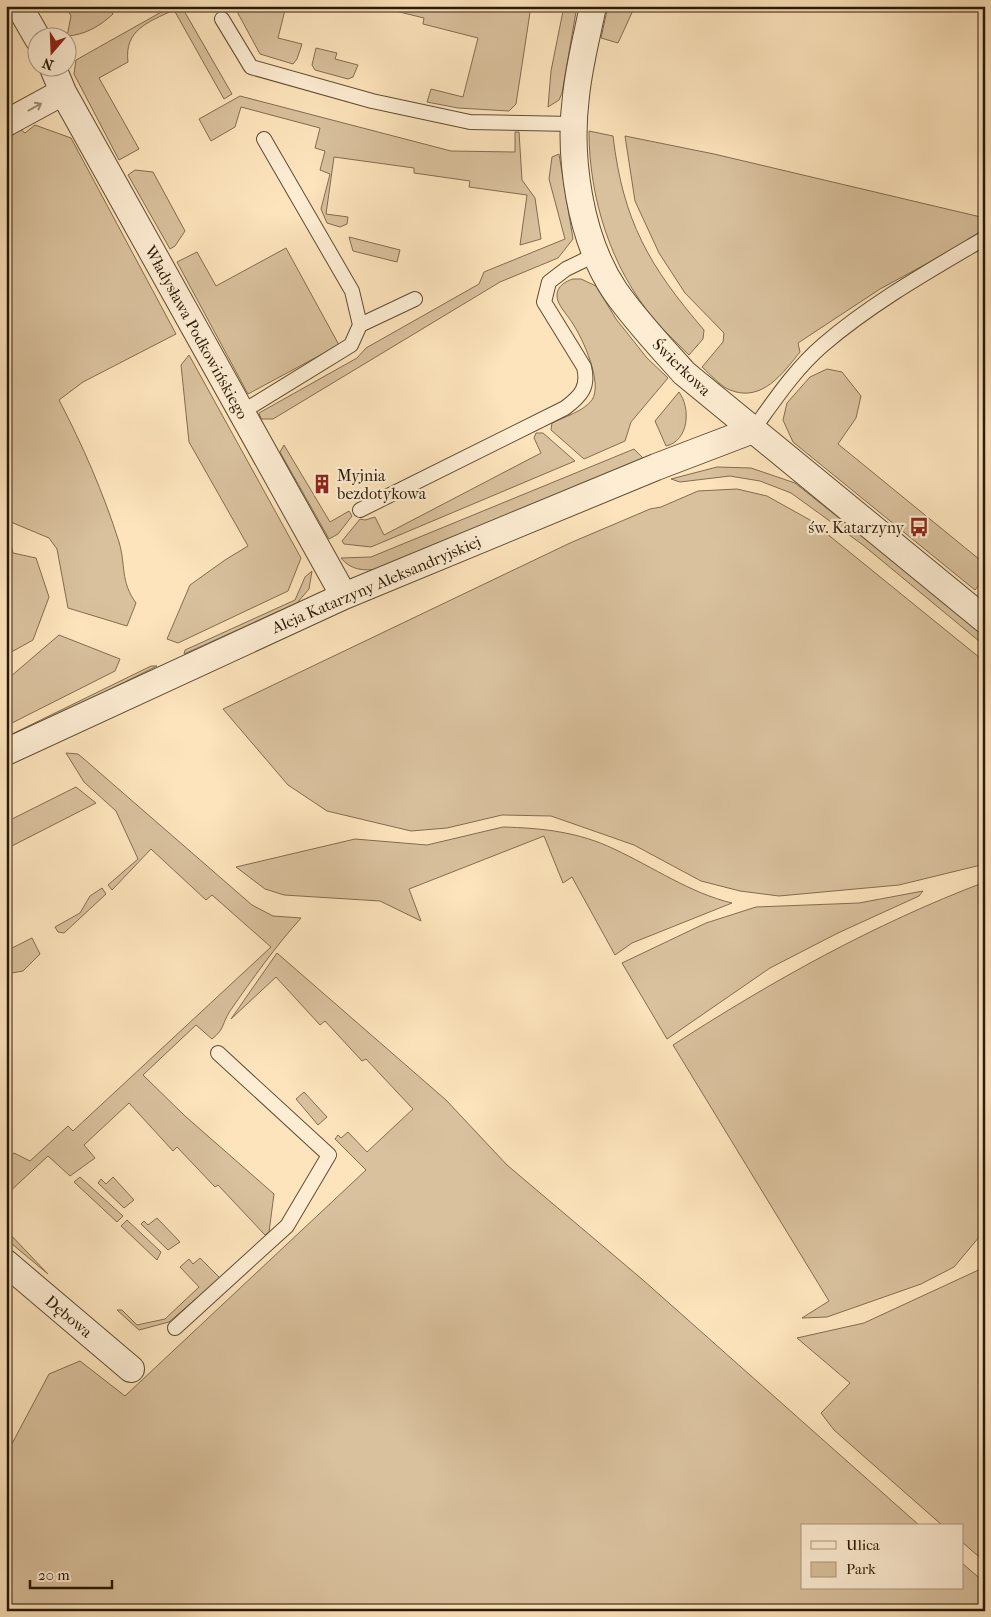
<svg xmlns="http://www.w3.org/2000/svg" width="991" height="1617" viewBox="0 0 991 1617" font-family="'IM FELL French Canon',serif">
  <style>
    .green { fill: #d9c19d; stroke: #826d50 }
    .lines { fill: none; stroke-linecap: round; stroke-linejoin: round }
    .lane-casing { stroke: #5f4c32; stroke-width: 16 }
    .street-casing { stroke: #5f4c32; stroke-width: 28 }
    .lane { stroke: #feedd3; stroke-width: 14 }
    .street { stroke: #feedd3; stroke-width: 26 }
    .oneway { stroke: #9f8e76 }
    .labels { text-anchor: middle; stroke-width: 4.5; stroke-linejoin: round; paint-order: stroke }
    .street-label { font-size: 16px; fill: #2a1904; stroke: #feedd3 }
    .poi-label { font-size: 16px; fill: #2a1904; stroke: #feedd3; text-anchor: start }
  </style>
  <rect width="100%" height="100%" fill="#fde4bc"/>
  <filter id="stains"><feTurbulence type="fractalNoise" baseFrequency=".004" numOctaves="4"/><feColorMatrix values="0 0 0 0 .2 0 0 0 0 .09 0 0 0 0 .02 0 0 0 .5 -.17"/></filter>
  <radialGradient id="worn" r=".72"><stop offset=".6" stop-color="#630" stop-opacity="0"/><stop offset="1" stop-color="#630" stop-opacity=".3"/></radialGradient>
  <!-- green -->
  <path class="green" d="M66 6H109L113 14C100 26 85 35 67 36L71 16Z
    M172 6H187L183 9 232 94 224 99 174 10C148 22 124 30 128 62L99 78 139 149 119 160 74 74 76 60Z
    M234 6H286L278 38 302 44 297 59 293 64 260 54Z
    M375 6H531L516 104 509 111 458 108 427 102 431 89 463 97 478 38 423 24 424 18Z
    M564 6H574L576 12 562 93 559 100 548 107 551 71Z
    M608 6H635L618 43 601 38Z
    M316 48 337 53 335 59 358 65 353 77 348 79 315 70 312 65Z
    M240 96 451 151 515 152V132H519L522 180 535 198 541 239 520 245 527 195 469 187 470 181 414 173V168L334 157 326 214 348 217 347 224 340 227 327 223 321 209 330 174 320 170 325 151 315 148 320 128 241 107 235 127 211 141 199 119Z
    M35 125 71 138 176 334 83 382 59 400C83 446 103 492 119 542 126 565 120 581 136 603L127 626 68 608 57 549 49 538 6 520V146L18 127 25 133Z
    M589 131 613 136C623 221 649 266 704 330L703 339 689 355C677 343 665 332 654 319 611 268 589 198 589 131Z
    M625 136 714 154 985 218V232L880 289 798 343 800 352C783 373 762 403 730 390 720 386 710 374 702 367L723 342 724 333 685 293 659 253 635 201Z
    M559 154 573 239 558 258 500 282 273 419H261L259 413 357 358 366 348 479 284 484 272 565 239 549 179 552 157Z
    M135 170 153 172 185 231 175 246 170 249 128 175Z
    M349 237 400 250 397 262 353 251Z
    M286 248 339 345 248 394 177 262 197 252 216 286Z
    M573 279H581L596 286 616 319 647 358 668 378 631 422 625 441 584 459 551 430 552 423C564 417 584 411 592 400 603 383 583 339 573 324 569 317 561 309 558 301 554 289 563 282 573 279Z
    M189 355 301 558 288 591 178 643 167 639 190 585 225 560 248 546 189 442 181 365Z
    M827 369 842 372 861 396 856 418 838 444 985 564V578L975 590 793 442 783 420 787 403 810 377Z
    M679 392C691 408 689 441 666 446L655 421Z
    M536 433H543L575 461 371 547 344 544 342 541 360 519 365 520 375 517 384 535 541 453 534 438Z
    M284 445 330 522 349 511 352 516 338 534 329 539 280 452Z
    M634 449 644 459 378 569C363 571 351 570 341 558L371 557Z
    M717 467 751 468 795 483 985 634V646L863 545 791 493 760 481 730 476 680 482 671 479Z
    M737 489 767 496 810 520 985 662V864L899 885 779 896 740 891 701 881 634 845 551 816 502 815 447 828 411 831 327 811 288 785 223 709 570 543 650 509 661 507 698 491Z
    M6 542 11 544 13 553 36 558 49 597 33 640 6 655Z
    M312 571 309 589 297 603 184 654 185 650 295 600 305 577Z
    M59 635 120 659 115 671 6 726V678L10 677Z
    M151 666H157L6 741V737Z
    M66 753 78 754 84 759 252 905 273 916 301 918C275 947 253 978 230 1011 222 1023 225 1029 212 1039L196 1025 143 1075 185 1116 274 1194 269 1232 265 1235 218 1185 215 1187 177 1147 173 1151 129 1103 84 1145 95 1158 70 1176 48 1156 6 1195V1161L14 1153 30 1161 68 1126 73 1131 271 947 212 895 206 900 151 849 112 890 108 885 138 859 116 811 84 782Z
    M76 787 96 803 6 849V822Z
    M503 827C542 828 579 832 614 849 653 867 690 893 732 903L632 943 615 955 572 877 563 883 544 836 409 889 421 921 380 901 284 895 265 889 236 867 355 839 427 845Z
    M985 882V1230L954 1267 921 1284 827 1317 802 1318 829 1301 673 1045C772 981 874 924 985 882Z
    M102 888 106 894 64 933 58 932 55 927 80 913 90 896Z
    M923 891 919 896 838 933 770 968 667 1039 622 963 706 923 756 907 859 903Z
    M32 938 40 954 23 971 12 973 6 967V951Z
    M277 953 446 1100 507 1165 643 1280 920 1526H802V1588H962V1563L985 1583V1611H6V1455L49 1374 80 1361 125 1396 366 1170 335 1139 338 1135 341 1138 348 1132 367 1152 413 1109 366 1059 362 1061 325 1021 320 1025 276 977 231 1019Z
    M304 1092 327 1117 318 1125 296 1099Z
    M80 1177 123 1216 117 1222 74 1182Z
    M113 1177 134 1200 124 1208 98 1183 101 1179 106 1184Z
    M157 1218 180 1242 168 1250 141 1224 144 1221 148 1225Z
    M127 1220 161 1252 157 1260 121 1226Z
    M6 1230 48 1274 6 1239Z
    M200 1258 220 1278 169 1322 139 1330 117 1310H122L137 1325 165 1319 199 1287 180 1267 189 1259 193 1264Z
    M985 1267V1562L962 1542V1526H943L834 1430 821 1413 850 1383 797 1338 864 1323Z"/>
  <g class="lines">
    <defs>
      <path id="lane" d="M222 19 251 67 372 101 470 122 573 124
        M360 325 415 299
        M242 412 351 345 360 325 352 291 264 139
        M753 430C774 401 795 369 823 345 872 303 929 271 985 238
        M360 510 565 408C581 396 589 387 584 367L544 302 549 282 566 269 597 254
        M175 1328 287 1226 329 1155 218 1053"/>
      <path id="street" d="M19 6 38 39
        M593 6C587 36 579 66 576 96 568 158 580 239 615 291 636 321 660 346 684 373L985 620
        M53 68 63 92 344 596
        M6 123 63 92
        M6 752 344 596 656 467 753 430
        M6 1263 131 1369"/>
    </defs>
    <!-- lane casing -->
    <use href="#lane" class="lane-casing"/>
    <!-- street casing -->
    <use href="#street" class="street-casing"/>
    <!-- lane -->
    <use href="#lane" class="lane"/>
    <!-- street -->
    <use href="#street" class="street"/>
  </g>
  <!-- one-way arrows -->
  <defs><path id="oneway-shaft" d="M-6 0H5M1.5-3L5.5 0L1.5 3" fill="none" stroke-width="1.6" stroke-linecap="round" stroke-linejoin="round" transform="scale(1.25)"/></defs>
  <use class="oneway" href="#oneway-shaft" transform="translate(35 107) rotate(-29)"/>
  <!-- icons -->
  <defs>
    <symbol id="building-bare" viewBox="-9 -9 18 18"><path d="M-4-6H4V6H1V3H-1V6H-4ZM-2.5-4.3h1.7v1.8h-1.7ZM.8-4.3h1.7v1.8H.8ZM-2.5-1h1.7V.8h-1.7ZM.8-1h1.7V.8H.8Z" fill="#8f2418" stroke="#feedd3" stroke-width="2.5" paint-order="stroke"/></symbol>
    <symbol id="bus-bare" viewBox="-9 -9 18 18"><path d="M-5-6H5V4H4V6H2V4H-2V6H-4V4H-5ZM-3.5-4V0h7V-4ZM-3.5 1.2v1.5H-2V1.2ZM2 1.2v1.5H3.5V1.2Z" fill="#8f2418" stroke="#feedd3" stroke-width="2.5" paint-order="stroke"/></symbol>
  </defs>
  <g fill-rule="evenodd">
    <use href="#building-bare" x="308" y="470" width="28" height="28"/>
    <use href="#bus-bare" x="905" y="513" width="28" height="28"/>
  </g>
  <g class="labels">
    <!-- street labels -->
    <g class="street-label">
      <text transform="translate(197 332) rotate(61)" y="6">Władysława Podkowińskiego</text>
      <text transform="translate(682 367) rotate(44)" y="6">Świerkowa</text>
      <text transform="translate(376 584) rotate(-23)" y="6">Aleja Katarzyny Aleksandryjskiej</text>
      <text transform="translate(69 1316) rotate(40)" y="6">Dębowa</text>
    </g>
    <!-- poi labels -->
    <g class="poi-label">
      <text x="337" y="481">Myjnia<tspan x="337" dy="18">bezdotykowa</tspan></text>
      <text x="904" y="533" text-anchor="end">św. Katarzyny</text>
    </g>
  </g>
  <!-- margin -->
  <rect width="991" height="1617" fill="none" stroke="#fde4bc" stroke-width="25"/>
  <rect x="8" y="8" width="976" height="1602" fill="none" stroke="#2a1904" stroke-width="2.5"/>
  <rect x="12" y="12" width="966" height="1592" fill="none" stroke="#2a1904"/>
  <!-- legend -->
  <rect x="801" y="1524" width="162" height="65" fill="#feedd3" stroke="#a99880"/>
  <rect x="811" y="1541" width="25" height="8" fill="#feedd3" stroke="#a99880"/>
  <text x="846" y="1550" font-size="15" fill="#2a1904">Ulica</text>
  <rect x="811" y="1562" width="25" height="15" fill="#d9c19d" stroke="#a99880"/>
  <text x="846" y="1574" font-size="15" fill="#2a1904">Park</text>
  <!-- north arrow -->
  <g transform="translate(52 52) rotate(199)"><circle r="24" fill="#feedd3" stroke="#a99880"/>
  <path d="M0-4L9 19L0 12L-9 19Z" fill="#8f2418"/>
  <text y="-8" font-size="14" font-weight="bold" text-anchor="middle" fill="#2a1904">N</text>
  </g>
  <!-- scale -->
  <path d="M30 1580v8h82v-8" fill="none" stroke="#2a1904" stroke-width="2.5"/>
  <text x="38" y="1580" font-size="15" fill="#2a1904" stroke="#feedd3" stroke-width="4" paint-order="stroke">20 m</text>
  <rect width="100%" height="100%" filter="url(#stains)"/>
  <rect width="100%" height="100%" fill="url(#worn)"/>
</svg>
